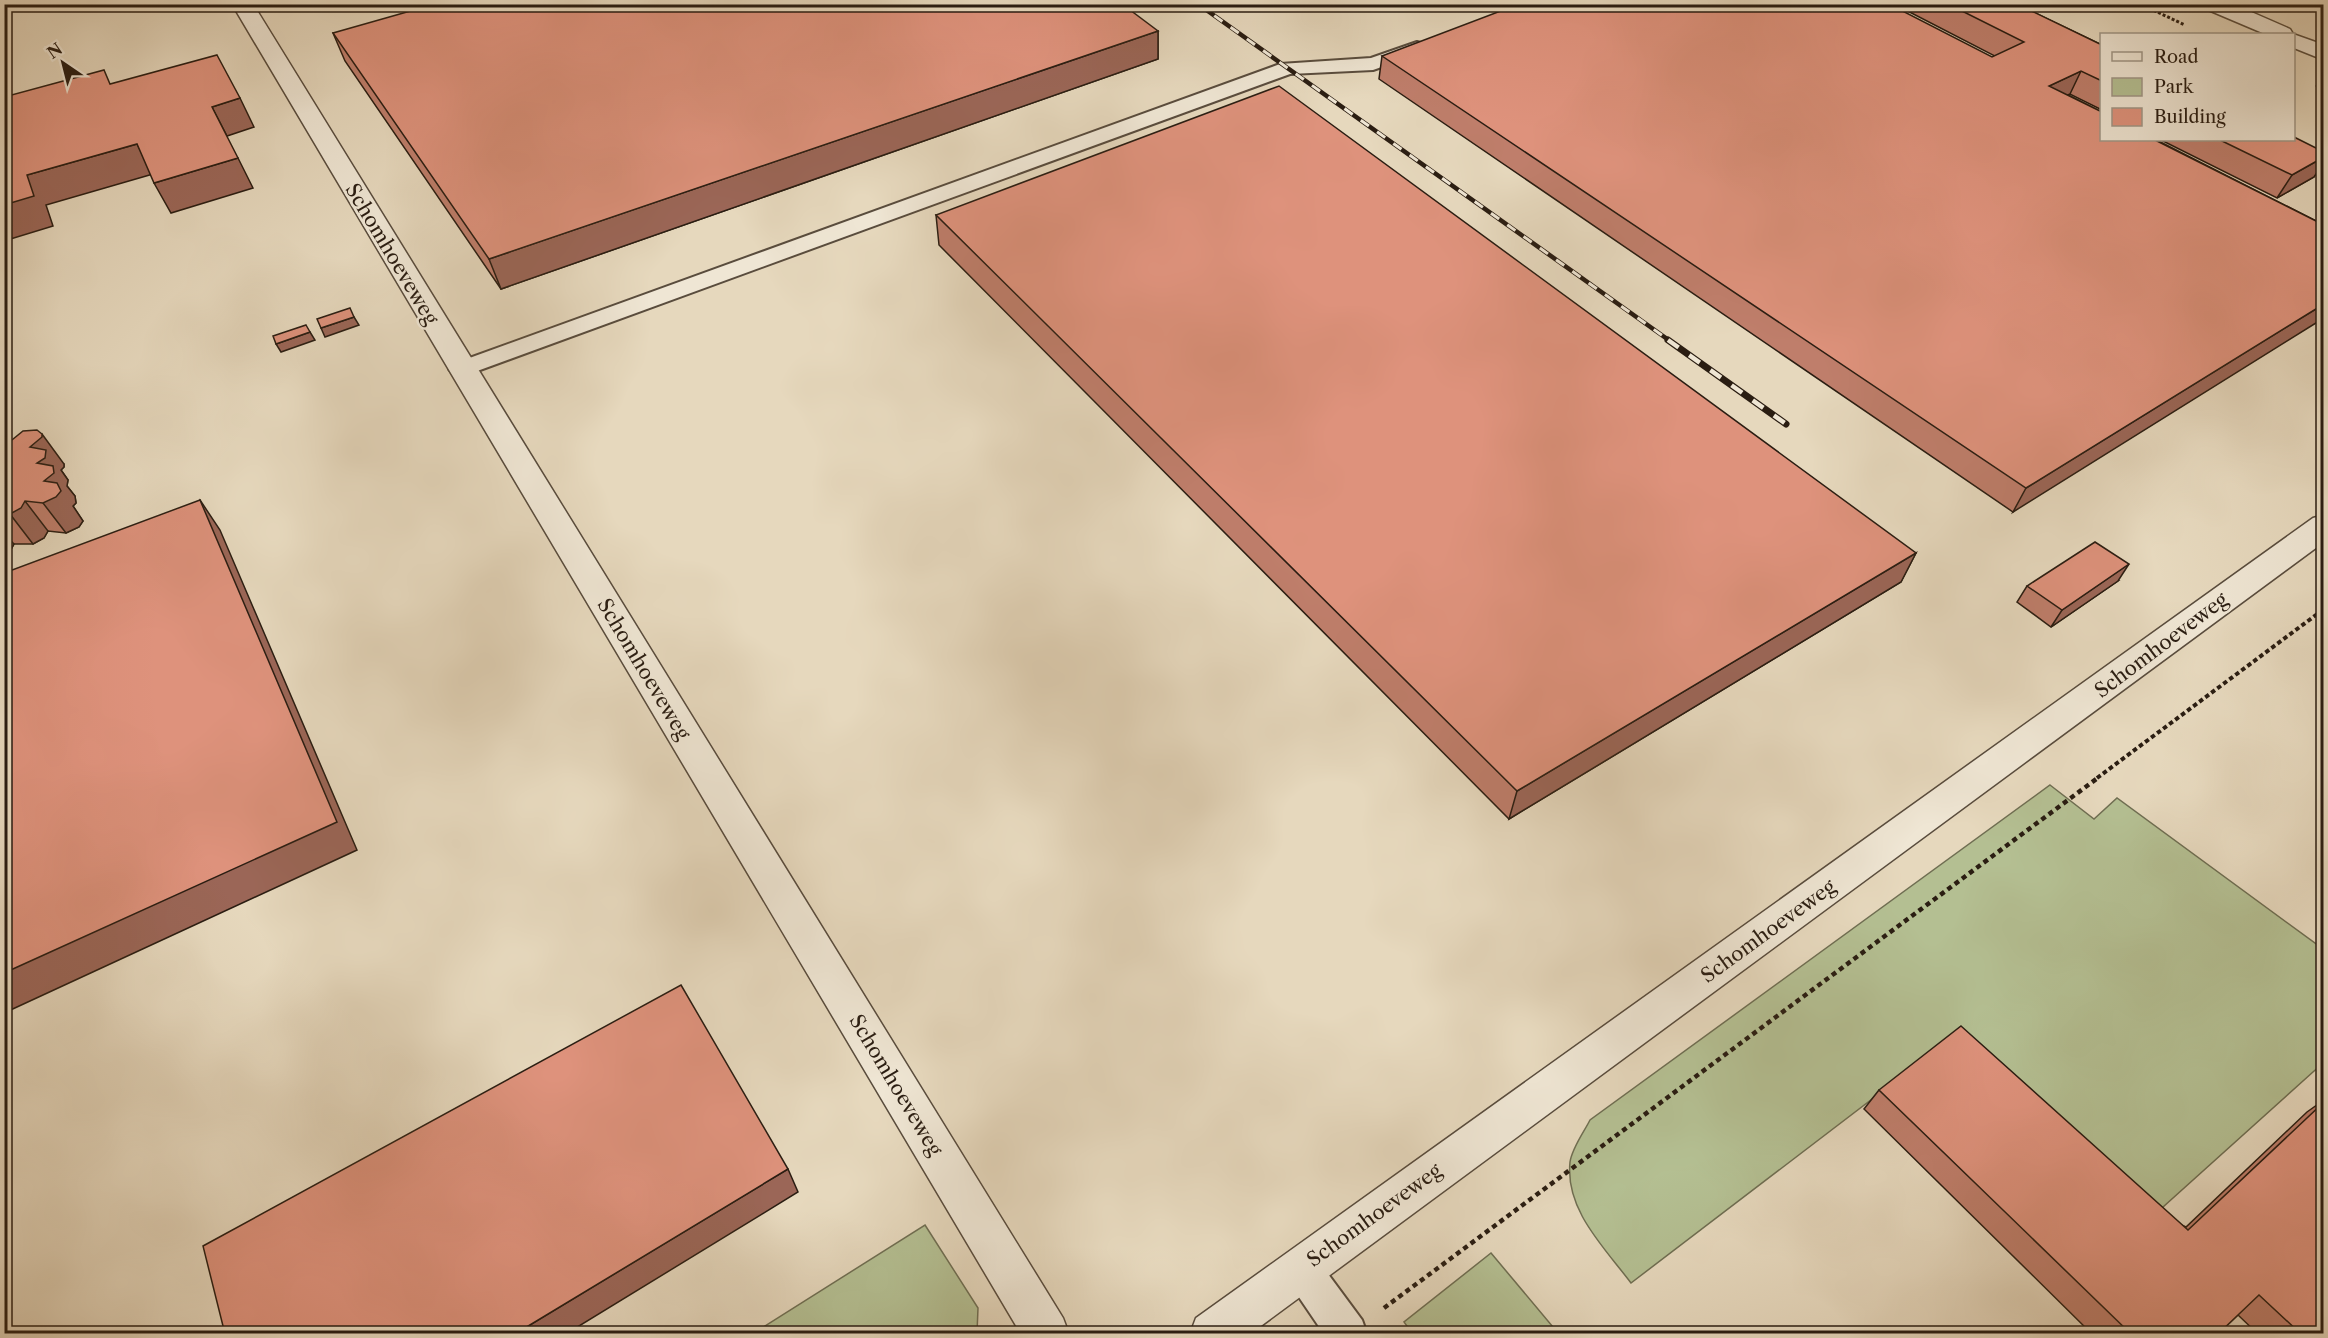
<svg xmlns="http://www.w3.org/2000/svg" width="2328" height="1338" viewBox="0 0 2328 1338" font-family="'Libre Caslon Text',serif">
  <style>
    .green { fill: #b4bf92; stroke: #6f6e52; stroke-width: 1.5 }
    .lines { fill: none; stroke-linecap: round; stroke-linejoin: round }
    .service-casing { stroke: #594c3d; stroke-width: 4 }
    .minor-casing { stroke: #594c3d; stroke-width: 3 }
    .path-far2 { stroke: #2a1d12; stroke-width: 3; stroke-dasharray: 3 2; stroke-linecap: butt }
    .path-far1 { stroke: #2a1d12; stroke-width: 4; stroke-dasharray: 4.5 3; stroke-linecap: butt }
    .path { stroke: #2a1d12; stroke-width: 4.5; stroke-dasharray: 5 4; stroke-linecap: butt }
    .service { fill: #efe6d4; fill-rule: evenodd }
    .minor { fill: #efe6d4; fill-rule: evenodd }
    .rail-far1-casing { stroke: #2a1d12; stroke-width: 4.5 }
    .rail-casing { stroke: #2a1d12; stroke-width: 7 }
    .rail-far1 { stroke: #efe6d4; stroke-width: 3; stroke-dasharray: 10; stroke-linecap: butt }
    .rail { stroke: #efe6d4; stroke-width: 4.5; stroke-dasharray: 13; stroke-linecap: butt }
    .wall { fill: #bf7e6b; stroke: #2a1d12; stroke-width: 1.5 }
    .shaded-wall { fill: #9b6657; stroke: #2a1d12; stroke-width: 1.5 }
    .building { fill: #de927c; stroke: #2a1d12; stroke-width: 1.5 }
    .labels { text-anchor: middle; stroke-width: 5; stroke-linejoin: round; paint-order: stroke }
    .street-label { font-size: 20px; fill: #2a1d12; stroke: #efe6d4 }
  </style>
  <rect width="100%" height="100%" fill="#e6d8bd"/>
  <filter id="stains"><feTurbulence type="fractalNoise" baseFrequency=".00333" numOctaves="4"/><feColorMatrix values="0 0 0 0 .2 0 0 0 0 .09 0 0 0 0 .02 0 0 0 .5 -.17"/></filter>
  <radialGradient id="worn" r=".72"><stop offset=".6" stop-color="#630" stop-opacity="0"/><stop offset="1" stop-color="#630" stop-opacity=".3"/></radialGradient>
  <!-- green -->
  <path class="green" d="M2050 785 2094 819 2117 798 2323 949V1063L2153 1216 1956 1035 1631 1283C1604 1247 1565 1210 1570 1162 1572 1148 1584 1132 1590 1120Z
    M925 1225 978 1308 977 1333H754Z
    M1491 1253 1558 1333H1412L1404 1322Z"/>
  <g class="lines">
    <defs>
      <path id="service" d="M1417 42 1424 44 1427 48 1424 52 1373 70 1290 74 469 374 461 377 453 374 449 369 453 364 1280 64 1371 58Z
        M1301 1249 1314 1255 1362 1320 1367 1334H1324L1288 1281 1282 1268 1288 1255Z"/>
      <path id="minor" d="M232 4H253L1063 1318 1069 1334H1021Z
        M2204 4H2233L2290 29 2293 34 2324 45V60L2294 48V34H2265L2206 9Z
        M2324 515V542L1250 1334H1190L1196 1318 2313 518Z"/>
    </defs>
    <!-- service casing -->
    <use href="#service" class="service-casing"/>
    <!-- minor casing -->
    <use href="#minor" class="minor-casing"/>
    <!-- path-far2 -->
    <path class="path-far2" d="M2140 4 2185 25
      M2316 85 2324 89"/>
    <!-- path-far1 -->
    <path class="path-far1" d="M2097 778 2324 609"/>
    <!-- path -->
    <path class="path" d="M1384 1308 2099 777"/>
    <!-- service -->
    <use href="#service" class="service"/>
    <!-- minor -->
    <use href="#minor" class="minor"/>
    <defs>
      <path id="rail-far1" d="M1198 4 1670 341"/>
      <path id="rail" d="M1668 340 1786 424"/>
    </defs>
    <!-- rail-far1 casing -->
    <use href="#rail-far1" class="rail-far1-casing"/>
    <!-- rail casing -->
    <use href="#rail" class="rail-casing"/>
    <!-- rail-far1 -->
    <use href="#rail-far1" class="rail-far1"/>
    <!-- rail -->
    <use href="#rail" class="rail"/>
  </g>
  <!-- wall -->
  <path class="wall" d="M1287 4H1316L1297 11Z
    M1894 4H2017L2102 45V110L2070 94 2068 95 2324 225 2013 512 1379 79 1382 56 1992 57 1995 56Z
    M1158 31V59L501 289 345 61 333 33Z
    M2161 140H2294L2324 152V162L2314 177 2277 198Z
    M936 215 1916 553 1901 582 1509 819 939 245Z
    M4 443 64 464V467L61 470 68 480 67 486 75 496 76 503 73 506 83 521 79 527 66 533 48 531 44 538 33 544H14L9 553 4 555Z
    M2118 581 2051 627 2017 602 2027 586Z
    M1879 1090 2186 1227 2307 1112 2324 1100V1334H2258L2238 1315 2218 1334H2092L1864 1109Z"/>
  <!-- shaded-wall -->
  <path class="shaded-wall" d="M1297 4H1316L1297 11Z
    M1158 31V59L501 289 489 259Z
    M2081 71 2070 94 2038 109 2049 86Z
    M240 98 254 127 227 136 212 107Z
    M137 144 153 174 46 205 53 226 4 241V205L27 175Z
    M2324 157V162L2314 177 2277 198 2292 175Z
    M238 158 253 188 171 213 154 183Z
    M2324 304V318L2013 512 2026 488Z
    M354 317 359 325 325 337 321 328Z
    M310 332 315 340 281 352 276 344Z
    M42 434 64 464V467L61 470 68 480 67 486 75 496 76 503 73 506 83 521 79 527 66 533 43 503 44 481 30 447Z
    M200 500 220 530 357 850 4 1013V973Z
    M25 501 48 531 44 538 33 544 10 514Z
    M4 533 14 544 9 553 4 555Z
    M1916 553 1901 582 1509 819 1517 791Z
    M2129 564 2118 581 2051 627 2062 610Z
    M788 1169 798 1192 566 1334H515Z"/>
  <!-- building -->
  <path class="building" d="M435 4H1122L1158 31 489 259 333 33Z
    M1519 4H1889L1992 57 2024 42 1948 4H2017L2102 45V81L2081 71 2049 86 2102 112V140H2155L2324 225V304L2026 488 1382 56Z
    M217 55 240 98 212 107 238 158 154 183 137 144 27 175 34 196 4 205V97L104 70 110 84Z
    M1279 86 1916 553 1517 791 936 215Z
    M2294 137 2324 152V157L2292 175 2220 140H2294Z
    M350 308 354 317 321 328 317 319Z
    M306 325 310 332 276 344 273 336Z
    M37 430 42 434V437L30 447 46 450 45 458 37 463 53 466 54 473 44 481 57 483 61 491 56 497 43 503 25 501 21 508 10 514H4V443L7 444 23 431Z
    M200 500 337 822 4 973V573Z
    M2095 542 2129 564 2062 610 2027 586Z
    M681 985 788 1169 515 1334H225L203 1246Z
    M1961 1026 2188 1230 2324 1102V1334H2301L2259 1295 2218 1334H2131L1879 1090Z"/>
  <g class="labels">
    <!-- street labels -->
    <g class="street-label">
      <text transform="translate(392 254) rotate(59)" y="7">Schomhoeveweg</text>
      <text transform="translate(2161 645) rotate(-37)" y="7">Schomhoeveweg</text>
      <text transform="translate(644 669) rotate(59)" y="7">Schomhoeveweg</text>
      <text transform="translate(1768 931) rotate(-36)" y="7">Schomhoeveweg</text>
      <text transform="translate(896 1085) rotate(59)" y="7">Schomhoeveweg</text>
      <text transform="translate(1374 1215) rotate(-36)" y="7">Schomhoeveweg</text>
    </g>
  </g>
  <!-- margin -->
  <rect width="2328" height="1338" fill="none" stroke="#e6d8bd" stroke-width="24"/>
  <rect x="6" y="6" width="2316" height="1326" fill="none" stroke="#2a1d12" stroke-width="3"/>
  <rect x="12" y="12" width="2304" height="1314" fill="none" stroke="#2a1d12" stroke-width="1.5"/>
  <!-- legend -->
  <rect x="2100" y="33" width="195" height="108" fill="#efe6d4" stroke="#a09686" stroke-width="1.5"/>
  <rect x="2112" y="52" width="30" height="9" fill="#efe6d4" stroke="#a09686" stroke-width="1.5"/>
  <text x="2154" y="63" font-size="18" fill="#2a1d12">Road</text>
  <rect x="2112" y="78" width="30" height="18" fill="#b4bf92" stroke="#a09686" stroke-width="1.5"/>
  <text x="2154" y="93" font-size="18" fill="#2a1d12">Park</text>
  <rect x="2112" y="108" width="30" height="18" fill="#de927c" stroke="#a09686" stroke-width="1.5"/>
  <text x="2154" y="123" font-size="18" fill="#2a1d12">Building</text>
  <!-- north arrow -->
  <g transform="translate(63 63) rotate(325)" stroke="#efe6d4" stroke-width="4.5" paint-order="stroke">
  <path d="M0-4.5L10 22L0 15L-10 22Z" fill="#2a1d12"/>
  <text y="-9" font-size="16" font-weight="bold" text-anchor="middle" fill="#2a1d12">N</text>
  </g>
  <rect width="100%" height="100%" filter="url(#stains)"/>
  <rect width="100%" height="100%" fill="url(#worn)"/>
</svg>
